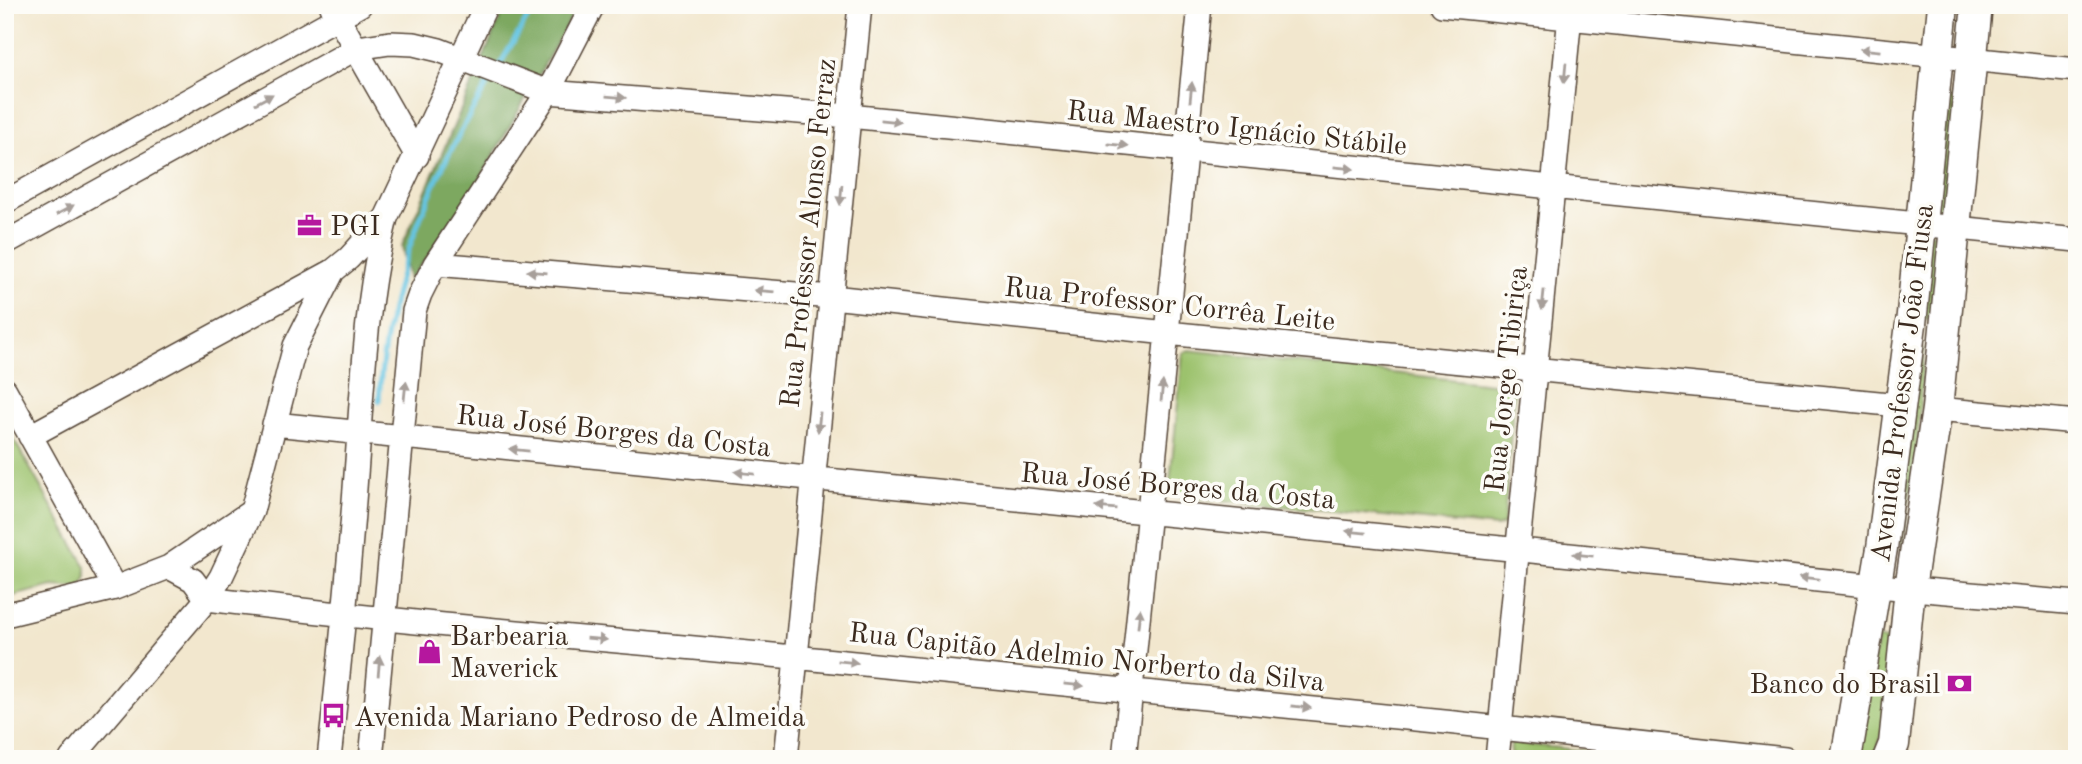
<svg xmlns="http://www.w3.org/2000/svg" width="2082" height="764" viewBox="0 0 2082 764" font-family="'Old Standard TT',serif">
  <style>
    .green { fill: #9cc26d; stroke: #6c7646; stroke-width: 2 }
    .forest { fill: #7da860; stroke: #5c693f; stroke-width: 2 }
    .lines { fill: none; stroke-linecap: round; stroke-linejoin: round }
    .stream { stroke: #65c5e3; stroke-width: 5 }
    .minor-casing { stroke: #564638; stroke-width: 26 }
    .major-casing { stroke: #564638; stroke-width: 33 }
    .minor { stroke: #fff; stroke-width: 23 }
    .major { stroke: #fff; stroke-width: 30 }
    .oneway { fill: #a79f9a }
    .labels { text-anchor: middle; stroke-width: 7; stroke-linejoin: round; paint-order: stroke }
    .street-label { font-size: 28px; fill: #3b2a1e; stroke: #fdfcf7 }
    .poi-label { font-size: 28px; fill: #3b2a1e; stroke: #fdfcf7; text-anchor: start }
  </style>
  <rect width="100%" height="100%" fill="#fdfcf7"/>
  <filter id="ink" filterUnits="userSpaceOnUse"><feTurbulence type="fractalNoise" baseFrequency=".0143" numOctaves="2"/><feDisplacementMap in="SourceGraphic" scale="14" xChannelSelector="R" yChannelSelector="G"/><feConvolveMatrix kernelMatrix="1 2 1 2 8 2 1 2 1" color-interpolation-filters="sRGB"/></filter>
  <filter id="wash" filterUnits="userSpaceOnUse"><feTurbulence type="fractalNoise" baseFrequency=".00686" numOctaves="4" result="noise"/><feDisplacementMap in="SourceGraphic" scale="28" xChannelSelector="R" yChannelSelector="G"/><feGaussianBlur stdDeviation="1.57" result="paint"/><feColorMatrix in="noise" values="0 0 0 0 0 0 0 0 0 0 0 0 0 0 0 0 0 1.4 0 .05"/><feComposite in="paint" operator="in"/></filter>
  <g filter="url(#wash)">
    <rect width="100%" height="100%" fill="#f2e7ce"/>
    <!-- green -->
    <path class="green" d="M1948 96 1956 104 1951 220 1926 218Z
      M1924 232 1948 234 1940 321 1915 318Z
      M1918 346 1924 350 1917 445 1902 547 1899 541 1906 479 1901 468Z
      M1189 350 1509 386 1514 392 1504 524 1497 527 1175 496 1169 491 1183 353Z
      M5 424 86 567V579L79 588 53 586 5 598Z
      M1877 639 1888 640 1884 708 1886 722 1874 759H1859Z
      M1511 743 1666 759H1510Z"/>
    <!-- forest -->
    <path class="forest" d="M506 5H578L456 222 409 279 402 246Z"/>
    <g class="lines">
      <!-- stream -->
      <path class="stream" d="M499 66 535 5
        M379 401C385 283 431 177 492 77"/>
    </g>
  </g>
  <g filter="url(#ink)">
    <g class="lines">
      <defs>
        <path id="minor" d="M1442 5 2077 70
          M332 7 417 156
          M5 202 360 5
          M5 243 357 48 390 43 414 44 439 50 548 92 849 116 2077 240
          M435 264 832 297 1167 333 1899 405
          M5 390 115 588
          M1937 409 2077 422
          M274 424 1877 586 2077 603
          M30 436 333 271 349 258 384 220
          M169 567 193 580 207 599C402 623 598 639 794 657 1124 688 1455 722 1785 759
          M5 615 115 588 169 567 252 511
          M71 759 207 599 221 577 252 511 295 346 333 271
          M329 759C340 660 350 561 357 461 363 380 366 297 386 218L486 5
          M371 759 414 311 420 294 435 264 548 92 593 5
          M786 759 860 5
          M1124 759 1200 5
          M1497 759 1571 5"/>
        <path id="major" d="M1846 759 1882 548 1911 324 1943 5
          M1888 759 1894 744 1910 588 1937 409 1977 5"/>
      </defs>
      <!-- minor casing -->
      <use href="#minor" class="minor-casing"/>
      <!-- major casing -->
      <use href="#major" class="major-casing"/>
      <!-- minor -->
      <use href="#minor" class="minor"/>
      <!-- major -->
      <use href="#major" class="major"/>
    </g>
    <!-- one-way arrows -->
    <defs><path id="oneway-solid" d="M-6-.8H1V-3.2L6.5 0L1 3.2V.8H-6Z" transform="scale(1.75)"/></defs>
    <g class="oneway">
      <use href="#oneway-solid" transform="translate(1870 50) rotate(-174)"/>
      <use href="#oneway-solid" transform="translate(1565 73) rotate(95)"/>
      <use href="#oneway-solid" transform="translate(1191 92) rotate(-84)"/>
      <use href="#oneway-solid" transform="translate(616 97) rotate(5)"/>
      <use href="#oneway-solid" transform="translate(264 99) rotate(-29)"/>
      <use href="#oneway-solid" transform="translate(891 121) rotate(6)"/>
      <use href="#oneway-solid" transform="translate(1118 145) rotate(6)"/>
      <use href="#oneway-solid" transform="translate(1344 168) rotate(6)"/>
      <use href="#oneway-solid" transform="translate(841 195) rotate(95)"/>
      <use href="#oneway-solid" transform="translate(65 210) rotate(-29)"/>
      <use href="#oneway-solid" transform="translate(537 272) rotate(-175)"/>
      <use href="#oneway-solid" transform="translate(764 291) rotate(-175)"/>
      <use href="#oneway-solid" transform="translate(1543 300) rotate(96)"/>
      <use href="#oneway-solid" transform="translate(405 391) rotate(-84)"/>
      <use href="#oneway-solid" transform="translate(1162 391) rotate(-85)"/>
      <use href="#oneway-solid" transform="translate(819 422) rotate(96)"/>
      <use href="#oneway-solid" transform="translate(519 450) rotate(-174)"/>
      <use href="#oneway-solid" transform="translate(745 473) rotate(-174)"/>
      <use href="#oneway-solid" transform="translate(1106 508) rotate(-175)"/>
      <use href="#oneway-solid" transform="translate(1356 532) rotate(-174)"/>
      <use href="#oneway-solid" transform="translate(1583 555) rotate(-174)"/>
      <use href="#oneway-solid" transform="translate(1809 578) rotate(-174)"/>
      <use href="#oneway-solid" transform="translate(1139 618) rotate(-84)"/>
      <use href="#oneway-solid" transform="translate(597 639) rotate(5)"/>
      <use href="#oneway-solid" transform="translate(848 662) rotate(6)"/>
      <use href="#oneway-solid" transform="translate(379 666) rotate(-85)"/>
      <use href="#oneway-solid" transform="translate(1074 685) rotate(6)"/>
      <use href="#oneway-solid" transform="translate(1301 707) rotate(6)"/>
    </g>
  </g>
  <!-- icons -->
  <defs>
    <symbol id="office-bare" viewBox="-9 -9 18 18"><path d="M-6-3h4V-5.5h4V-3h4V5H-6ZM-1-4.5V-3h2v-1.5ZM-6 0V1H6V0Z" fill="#b5179e" stroke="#fdfcf7" stroke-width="2.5" paint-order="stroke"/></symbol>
    <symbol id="shop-bare" viewBox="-9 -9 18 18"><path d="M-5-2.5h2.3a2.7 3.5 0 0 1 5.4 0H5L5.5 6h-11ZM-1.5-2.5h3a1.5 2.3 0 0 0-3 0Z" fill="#b5179e" stroke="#fdfcf7" stroke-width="2.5" paint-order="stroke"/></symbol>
    <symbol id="bank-bare" viewBox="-9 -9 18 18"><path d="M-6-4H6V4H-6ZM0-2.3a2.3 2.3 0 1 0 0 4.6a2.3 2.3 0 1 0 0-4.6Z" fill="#b5179e" stroke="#fdfcf7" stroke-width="2.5" paint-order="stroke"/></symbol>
    <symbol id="bus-bare" viewBox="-9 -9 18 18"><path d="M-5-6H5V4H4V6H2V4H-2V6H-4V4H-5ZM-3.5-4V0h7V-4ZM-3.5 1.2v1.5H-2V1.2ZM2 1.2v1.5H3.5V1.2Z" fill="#b5179e" stroke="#fdfcf7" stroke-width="2.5" paint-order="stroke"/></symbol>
  </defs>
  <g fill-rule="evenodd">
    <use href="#office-bare" x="292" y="208" width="35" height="35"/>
    <use href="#shop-bare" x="412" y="634" width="35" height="35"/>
    <use href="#bank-bare" x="1942" y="666" width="35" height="35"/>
    <use href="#bus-bare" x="316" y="698" width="35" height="35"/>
  </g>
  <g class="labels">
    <!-- street labels -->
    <g class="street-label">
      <text transform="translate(1237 127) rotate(6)" y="10">Rua Maestro Ignácio Stábile</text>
      <text transform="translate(807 233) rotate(-84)" y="10">Rua Professor Alonso Ferraz</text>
      <text transform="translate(1170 303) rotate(6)" y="10">Rua Professor Corrêa Leite</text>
      <text transform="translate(1505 379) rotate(-84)" y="10">Rua Jorge Tibiriça</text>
      <text transform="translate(1901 383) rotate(-83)" y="10">Avenida Professor João Fiusa</text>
      <text transform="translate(614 430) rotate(6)" y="10">Rua José Borges da Costa</text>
      <text transform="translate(1178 485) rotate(5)" y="10">Rua José Borges da Costa</text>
      <text transform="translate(1087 656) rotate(6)" y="10">Rua Capitão Adelmio Norberto da Silva</text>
    </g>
    <!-- poi labels -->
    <g class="poi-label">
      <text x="330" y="235">PGI</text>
      <text x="450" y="645">Barbearia<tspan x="450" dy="32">Maverick</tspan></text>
      <text x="1940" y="693" text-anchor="end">Banco do Brasil</text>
      <text x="354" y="726">Avenida Mariano Pedroso de Almeida</text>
    </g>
  </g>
  <!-- margin -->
  <rect width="2082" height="764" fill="none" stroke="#fdfcf7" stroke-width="28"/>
</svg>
